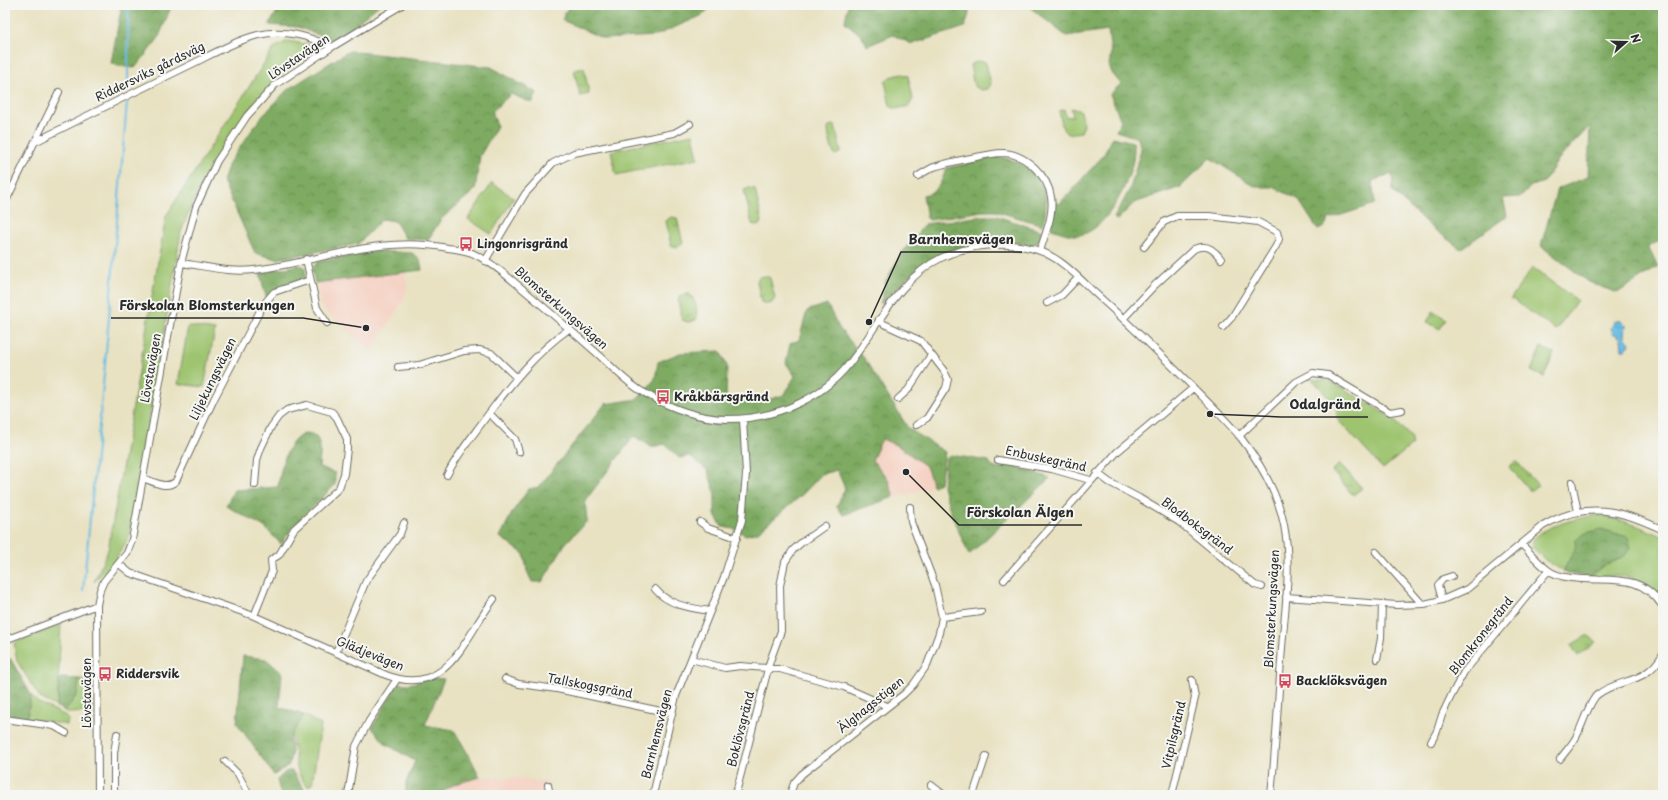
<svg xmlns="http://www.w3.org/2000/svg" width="1668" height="800" viewBox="0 0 1668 800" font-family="'Playpen Sans',sans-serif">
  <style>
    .built { fill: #f5d2c3 }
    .green { fill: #9ec46f; stroke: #64784d }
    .forest { fill: url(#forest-crowns); stroke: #546a46 }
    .park { fill: url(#park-tufts); stroke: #64784d }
    .water { fill: url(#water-ripples); stroke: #497387 }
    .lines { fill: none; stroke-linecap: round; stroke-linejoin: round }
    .stream { stroke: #67bbe3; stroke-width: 2 }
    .minor-casing { stroke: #6d6b60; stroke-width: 8 }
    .minor { stroke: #fff; stroke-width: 6 }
    .labels { text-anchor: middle; stroke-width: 4; stroke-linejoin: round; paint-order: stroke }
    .street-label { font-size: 12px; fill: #2b2b2b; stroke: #f6f6f2 }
    .poi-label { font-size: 12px; font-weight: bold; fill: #2b2b2b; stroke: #f6f6f2; text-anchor: start }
    .leader { fill: none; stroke: #2b2b2b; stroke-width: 1.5 }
    .callout-dot { fill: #2b2b2b; stroke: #f6f6f2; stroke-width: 1.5 }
    .callout-label { font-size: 13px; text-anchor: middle; font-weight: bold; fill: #2b2b2b; stroke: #f6f6f2; stroke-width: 4; stroke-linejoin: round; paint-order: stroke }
  </style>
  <defs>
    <pattern id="forest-crowns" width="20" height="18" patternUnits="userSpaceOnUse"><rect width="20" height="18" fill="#7eaa62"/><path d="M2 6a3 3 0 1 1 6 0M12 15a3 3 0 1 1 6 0" fill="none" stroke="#678b51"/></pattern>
    <pattern id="park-tufts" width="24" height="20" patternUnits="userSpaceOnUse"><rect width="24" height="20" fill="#9ec46f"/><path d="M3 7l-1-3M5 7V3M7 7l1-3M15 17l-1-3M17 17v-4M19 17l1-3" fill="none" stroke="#819f5b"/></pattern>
    <pattern id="water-ripples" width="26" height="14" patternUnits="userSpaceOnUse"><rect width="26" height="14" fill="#67bbe3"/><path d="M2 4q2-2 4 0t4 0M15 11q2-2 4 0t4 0" fill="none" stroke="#5598b8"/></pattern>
  </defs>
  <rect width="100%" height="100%" fill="#f6f6f2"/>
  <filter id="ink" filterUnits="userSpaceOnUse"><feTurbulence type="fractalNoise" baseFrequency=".025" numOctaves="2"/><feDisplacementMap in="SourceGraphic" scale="8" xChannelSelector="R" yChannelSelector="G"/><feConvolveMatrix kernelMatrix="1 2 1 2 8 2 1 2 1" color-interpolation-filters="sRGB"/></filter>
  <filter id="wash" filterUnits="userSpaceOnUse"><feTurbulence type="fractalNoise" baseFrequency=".012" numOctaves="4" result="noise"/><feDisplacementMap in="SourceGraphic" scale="16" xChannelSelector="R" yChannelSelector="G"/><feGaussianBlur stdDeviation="0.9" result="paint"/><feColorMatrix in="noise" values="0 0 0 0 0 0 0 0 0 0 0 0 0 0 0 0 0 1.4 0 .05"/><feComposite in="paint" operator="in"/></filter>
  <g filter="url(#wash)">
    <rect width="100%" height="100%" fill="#e8e2c2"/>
    <!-- built -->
    <path class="built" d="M404 270 408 286 404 300 371 350 320 306 316 279Z
      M882 439 898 446 927 466 933 486 910 494 894 497 888 479 872 460Z
      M480 777 516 778 548 783 547 795H437L455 784Z"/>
    <!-- green -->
    <path class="green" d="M288 41 322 47C311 55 297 62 287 71 236 115 204 170 181 232L129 538 113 563 94 582 108 550 166 216 274 48Z
      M979 61 986 63 991 84 988 89 981 90 974 86 970 65Z
      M902 74 908 76 913 99 909 106 896 109 890 106 885 81 890 77Z
      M1071 108 1081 111 1084 125 1081 132 1067 134 1063 129 1059 111 1064 109 1066 117 1073 116Z
      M831 125 835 126 841 152 836 155 834 154C831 146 828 136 828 128Z
      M693 134 698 158 616 175 611 151Z
      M492 183 514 198 491 234 468 219Z
      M1532 268 1577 300 1556 330 1511 298Z
      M188 326 215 330 204 387 178 384Z
      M1541 347 1554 353 1544 377 1531 371Z
      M1312 379 1329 381 1343 388 1392 418 1412 438V445L1383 469 1337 419V407Z
      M1596 515C1620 519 1641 526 1663 537V600C1643 573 1620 575 1590 577L1602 566 1618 560 1576 540 1575 550 1563 571 1545 560 1531 546C1533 527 1580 518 1596 515Z
      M61 625 57 707 40 698 17 661 14 643Z
      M79 679 91 680 92 712 68 713 65 711 77 695Z
      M31 695 37 702 66 716 68 719 67 725 27 718Z
      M304 715 321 725 312 784 308 786C292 773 297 752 291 734Z"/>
    <!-- forest -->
    <path class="forest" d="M118 5H179L171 7 158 39 135 68 118 66 111 63 121 10Z
      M281 5H379L347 31 331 40 298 27 269 25Z
      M569 5H712L703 15 655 36 604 39 562 20Z
      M848 5H968L969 14 965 27 912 44 893 35 867 46 862 36 845 22Z
      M1027 5H1663V239L1648 247 1658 267 1617 293 1589 282 1541 246 1557 189 1588 177 1590 126 1558 160 1544 182 1531 186 1521 197 1503 198 1507 216 1461 249 1430 226 1393 192 1392 173 1372 181 1375 204 1329 219 1324 227 1318 230 1298 199 1273 187H1256L1210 158 1181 187 1134 203 1117 220 1114 218 1130 189 1141 150 1138 138 1116 131 1121 121 1110 94 1121 84 1112 73 1109 65 1111 53 1108 30 1066 36Z
      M349 51 491 67 537 93 532 103 511 94 492 111 497 126 480 156 475 190 441 219 428 240 405 238 395 221 382 219 358 244 277 259 255 253 223 181 229 163 259 120 287 90Z
      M1113 137 1133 142C1140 167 1107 234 1078 235 1070 236 1059 231 1051 229L1055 202 1059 204 1103 156Z
      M997 157C1022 159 1044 176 1046 202 1046 210 1044 218 1043 225L996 211H982L929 220 927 218 923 195C940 192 940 182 947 168Z
      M983 216H996L1042 231 1038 242 1034 245C1021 244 1008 241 994 241 983 242 972 245 961 248 921 260 909 276 880 305L886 280 901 254 925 224Z
      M380 251 412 253 420 259 422 270 315 283 312 268 318 262Z
      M300 265 305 268 306 279 266 297 260 273Z
      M827 304 839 328 864 358 908 428 945 452 940 483 933 486 926 466 898 446 882 439 872 460 888 479 894 497 843 515 837 506 845 488 837 470 822 474 802 495 758 532 746 535 734 529 722 527 715 515V493L708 471 690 456 679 458 665 444 652 447 634 436 585 501 587 521 565 544 542 582H532L527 571 524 554 500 537 513 511 529 489 539 487 605 404 638 399 655 379 658 362 680 353 720 351 727 366 726 403 767 400 784 395 795 376 786 363 790 344 799 340 807 311Z
      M307 433C324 435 320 454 319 467L335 473V485L292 528 281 544 263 526 226 506 234 490 278 487C281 469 286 438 307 433Z
      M950 455 989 461C994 471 1000 470 1008 464L1050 478 969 555 951 513 943 486 946 458Z
      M1601 529 1628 537 1631 548C1620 564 1605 560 1590 577L1575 575 1563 571 1575 549 1576 540 1583 534Z
      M243 656 266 659 282 673 279 707 304 715 290 737 292 751 289 765 274 775 237 723Z
      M10 658 31 695 27 718 5 715V667Z
      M60 678 79 679 77 695 65 711 57 707Z
      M434 678 444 679 425 725 454 730 471 759 480 777 455 784 437 795H406V783L415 761 386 744 372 728 398 683 409 684Z
      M289 771H292L308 795H281L277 780 285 772Z"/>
    <!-- park -->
    <path class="park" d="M584 68 589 94 580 96 574 70Z
      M749 188 755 189 762 222 758 226 752 224 744 190Z
      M671 217 677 218 683 243 678 247 671 246 666 221Z
      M766 276 770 278 775 298 772 303 767 304 761 302 757 281 759 277Z
      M688 293C696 299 698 311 696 320L688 322 682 320 678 301 681 295Z
      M1433 311 1446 319 1440 329 1427 322Z
      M1516 461 1538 485 1531 492 1509 467Z
      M1340 464 1362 488 1353 495 1332 471Z
      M1586 636H1589L1596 642 1578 656 1571 645Z"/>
    <!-- water -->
    <path class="water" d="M1621 320 1626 325 1625 337 1630 343 1629 346 1625 350H1622L1621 338 1613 333 1611 328 1614 322Z"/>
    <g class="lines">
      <!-- stream -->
      <path class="stream" d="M128 89V5
        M83 591 105 364 127 102"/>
    </g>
  </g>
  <g filter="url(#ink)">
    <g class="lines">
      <defs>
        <path id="minor" d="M35 142C86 116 137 91 188 66 211 55 234 41 258 35 285 29 308 36 332 47
          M918 176C923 173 929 169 934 167 946 163 991 153 1003 153 1026 154 1048 176 1051 197 1054 215 1045 234 1040 251
          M5 203 59 92
          M1144 247 1164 222 1177 216H1209L1258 222 1277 232 1279 239 1276 246 1232 317 1223 327
          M306 259 317 308 327 323
          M485 261 525 194 553 163 574 153 674 133 690 124
          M181 263C205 266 229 273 254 270 320 262 380 234 448 248 456 249 464 250 472 253 492 262 508 277 525 291 550 312 575 334 599 355 613 368 627 383 643 392 668 407 699 419 728 419 778 419 827 397 855 356 880 322 900 278 941 258 968 245 1008 240 1037 250 1060 257 1078 277 1095 293 1126 321 1155 349 1184 378 1203 398 1224 417 1241 438 1260 463 1278 493 1284 525 1292 565 1285 608 1282 648 1278 697 1276 746 1271 795
          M1047 303 1062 295 1078 278
          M879 319 884 324 921 341 944 371 948 379 946 388 927 418 916 425
          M1123 319 1154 286 1194 249C1206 243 1214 249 1221 259
          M398 367 419 365 464 351 479 350 491 353 517 378
          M898 399 908 390 931 355
          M489 413 515 439 519 452
          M1239 436 1296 382 1313 373 1328 375 1390 412 1402 410
          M998 460 1052 469 1090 480
          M1097 473 1109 482 1139 498 1179 522 1255 585 1262 587
          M447 475C457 455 471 438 484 420 509 386 535 353 569 329
          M143 478C154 482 167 490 176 481L214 399 263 305 274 292 310 280
          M1572 482 1578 512
          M700 522 708 528 737 538
          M1521 544C1530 552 1538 563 1548 570 1554 575 1564 577 1571 578 1607 583 1640 570 1663 607
          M1376 552 1422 604
          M119 564 130 573 254 616 386 675C449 699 464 637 494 599
          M1004 580 1117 452 1193 388
          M655 589C668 605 690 608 710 611
          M1286 597 1397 605 1424 604 1442 600 1467 589 1543 526C1585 500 1622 510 1663 530
          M1442 600 1438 585 1443 579 1452 576
          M254 616 272 571 271 560 279 555 294 529 339 488 344 474 347 449V439L337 418 332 412 307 405 287 410 279 416 271 427 261 448 257 460 255 485
          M942 617 981 612
          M5 640 97 605
          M336 652 366 581 400 534 404 523
          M691 659 725 668 740 666 780 669 844 687 887 706
          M1377 659 1381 638 1382 604
          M505 679 519 684 557 689 656 710 671 712
          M5 719 54 726 66 733
          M1431 742 1437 731 1442 715 1451 696 1464 672 1548 571
          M1560 759C1565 752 1571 746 1575 739 1582 728 1588 703 1597 695 1620 677 1645 686 1663 654
          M225 761 238 774 249 795
          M548 785 550 795
          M931 785 944 795
          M790 794 794 783 802 774 904 694 913 685 927 665 939 633 942 617 935 585 911 522 910 507
          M98 795 97 605 100 590 104 581 127 553 132 540 181 263 196 207 217 161 247 116 275 85 332 47 402 5
          M114 795V753L117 734
          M348 795 356 746 369 721 397 679
          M653 795 676 696 724 577 742 520 746 474 743 419
          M733 795 737 789 770 661 781 631 780 586 785 562 793 550 802 542 825 526
          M973 795 986 756
          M1172 795 1195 698 1192 680"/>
      </defs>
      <!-- minor casing -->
      <use href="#minor" class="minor-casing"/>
      <!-- minor -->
      <use href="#minor" class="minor"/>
    </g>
  </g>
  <!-- icons -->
  <defs>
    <symbol id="bus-bare" viewBox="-9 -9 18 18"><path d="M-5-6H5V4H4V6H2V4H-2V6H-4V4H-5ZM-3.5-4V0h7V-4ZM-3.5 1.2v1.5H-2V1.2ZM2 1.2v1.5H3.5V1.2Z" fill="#d1495b" stroke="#f6f6f2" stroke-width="2.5" paint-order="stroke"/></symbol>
  </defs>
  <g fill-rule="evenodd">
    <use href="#bus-bare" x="456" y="234" width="20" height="20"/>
    <use href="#bus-bare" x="653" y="387" width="20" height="20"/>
    <use href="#bus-bare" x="95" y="664" width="20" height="20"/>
    <use href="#bus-bare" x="1275" y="671" width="20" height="20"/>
  </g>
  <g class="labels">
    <!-- street labels -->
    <g class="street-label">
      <text transform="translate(299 57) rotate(-34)" y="4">Lövstavägen</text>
      <text transform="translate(150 72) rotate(-26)" y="4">Riddersviks gårdsväg</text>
      <text transform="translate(561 308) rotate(41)" y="4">Blomsterkungsvägen</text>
      <text transform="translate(151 368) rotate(-80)" y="4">Lövstavägen</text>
      <text transform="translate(213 379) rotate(-64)" y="4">Liljekungsvägen</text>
      <text transform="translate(1046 459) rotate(12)" y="4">Enbuskegränd</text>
      <text transform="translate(1197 526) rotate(37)" y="4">Blodboksgränd</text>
      <text transform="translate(1272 609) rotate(-87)" y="4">Blomsterkungsvägen</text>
      <text transform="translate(1481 636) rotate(-52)" y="4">Blomkronegränd</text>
      <text transform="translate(370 654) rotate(22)" y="4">Glädjevägen</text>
      <text transform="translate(590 686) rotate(11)" y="4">Tallskogsgränd</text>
      <text transform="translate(87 693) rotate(-90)" y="4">Lövstavägen</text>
      <text transform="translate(871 705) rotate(-39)" y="4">Älghagsstigen</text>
      <text transform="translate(741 729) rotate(-76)" y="4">Boklövsgränd</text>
      <text transform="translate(657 734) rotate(-76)" y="4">Barnhemsvägen</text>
      <text transform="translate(1174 735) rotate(-77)" y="4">Vitpilsgränd</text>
    </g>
    <!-- poi labels -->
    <g class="poi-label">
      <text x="477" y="248">Lingonrisgränd</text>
      <text x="674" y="401">Kråkbärsgränd</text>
      <text x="116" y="678">Riddersvik</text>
      <text x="1296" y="685">Backlöksvägen</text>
    </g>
  </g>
  <!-- callouts -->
  <path class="leader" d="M869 322L901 252H1022M366 328L303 318H111M1210 414L1281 417H1368M906 472L959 525H1082"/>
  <g class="callout-dot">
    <circle cx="869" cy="322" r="4"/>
    <circle cx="366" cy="328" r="4"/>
    <circle cx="1210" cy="414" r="4"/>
    <circle cx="906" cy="472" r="4"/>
  </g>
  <g class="callout-label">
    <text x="961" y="244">Barnhemsvägen</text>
    <text x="207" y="310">Förskolan Blomsterkungen</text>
    <text x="1325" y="409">Odalgränd</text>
    <text x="1020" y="517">Förskolan Älgen</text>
  </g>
  <!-- margin -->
  <rect width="1668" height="800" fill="none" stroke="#f6f6f2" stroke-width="20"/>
  <!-- north arrow -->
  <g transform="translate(1626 42) rotate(70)" stroke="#f6f6f2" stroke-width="3" paint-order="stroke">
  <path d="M0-3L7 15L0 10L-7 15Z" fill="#2b2b2b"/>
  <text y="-6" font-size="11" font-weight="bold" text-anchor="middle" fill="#2b2b2b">N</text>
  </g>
</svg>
